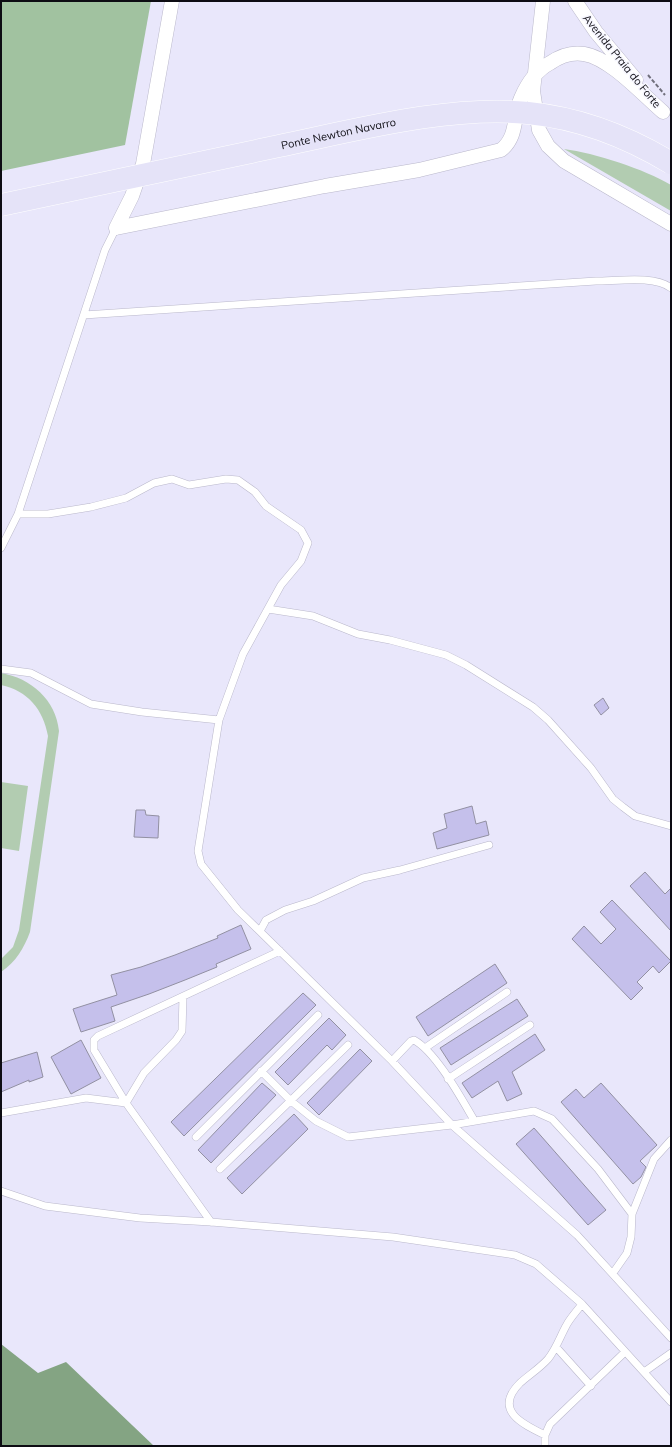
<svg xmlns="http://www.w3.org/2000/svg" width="672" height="1447" viewBox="0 0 672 1447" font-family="Mulish,sans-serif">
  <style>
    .green { fill: #b2ccb1 }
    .forest { fill: #a1c2a0 }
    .water { fill: #84a483 }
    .building { fill: #c5c0eb; stroke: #9290a2 }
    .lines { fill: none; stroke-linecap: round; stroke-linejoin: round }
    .service-casing { stroke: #bab8cb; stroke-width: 8 }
    .minor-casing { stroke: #bab8cb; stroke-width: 15 }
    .path { stroke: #706f7c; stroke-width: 2; stroke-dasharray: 4 2; stroke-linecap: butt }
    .service { stroke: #fff; stroke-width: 7 }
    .minor { stroke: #fff; stroke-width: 14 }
    .primary-bridge-casing { stroke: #fff; stroke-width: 23; stroke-linecap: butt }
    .primary-bridge { stroke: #e5e3f8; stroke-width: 22 }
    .labels { text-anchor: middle; stroke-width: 3; stroke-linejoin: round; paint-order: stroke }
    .street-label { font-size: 11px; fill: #0d0c13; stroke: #f6f6fe }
  </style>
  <rect width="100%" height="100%" fill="#e9e7fb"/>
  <!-- green -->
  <path class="green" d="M564 149C595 153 644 169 671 185V211Z
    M1 673C31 678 56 700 59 731L30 932C24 948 16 962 1 972V959L13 947 19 930 48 736C43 709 28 691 1 685Z
    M1 782 28 786 19 851 1 848Z"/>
  <!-- forest -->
  <path class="forest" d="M1 1H151L125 145 1 171Z"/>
  <!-- water -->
  <path class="water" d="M1 1344 38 1373 66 1362 154 1446H1Z"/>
  <!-- building -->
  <path class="building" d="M603 698 609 708 601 715 594 705Z
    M472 806 476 824 486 821 489 835 437 849 433 833 447 828 444 814Z
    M136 810H145L146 815 159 816 158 838 134 837Z
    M645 872 665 894 671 888V931L630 886Z
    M612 900 671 961 659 973 653 966 637 982 643 988 631 1000 572 939 584 926 601 944 616 929 600 912Z
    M241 925 251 949 216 964 217 967 185 980 149 994 111 1007 115 1021 81 1032 73 1009 117 995 111 975 141 967 175 955 218 938 217 936Z
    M495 964 507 983 428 1036 416 1017Z
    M303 993 316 1005 184 1136 171 1122Z
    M517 999 528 1016 451 1065 440 1048Z
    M329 1018 346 1035 332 1050 327 1045 288 1085 275 1072Z
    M535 1034 545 1050 512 1072 522 1094 507 1101 498 1081 472 1098 462 1083Z
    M81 1040 101 1078 71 1094 51 1057Z
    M360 1049 372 1061 319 1115 307 1103Z
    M37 1052 43 1077 29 1082V1080L1 1092V1063Z
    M262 1083 276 1095 211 1163 198 1150Z
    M601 1083 657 1145 640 1161 646 1167 641 1177 633 1184 561 1102 576 1089 584 1098Z
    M294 1114 308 1129 242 1194 227 1178Z
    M534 1128 606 1210 588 1225 516 1144Z"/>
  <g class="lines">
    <defs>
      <path id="service" d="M84 315 596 281C617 281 655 275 671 288
        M18 514H48L91 507 126 498 154 483 172 479 189 485 226 479 238 480 255 492 266 506 301 530 308 543 301 561 281 585 243 654 219 720
        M1 548 18 514 105 250 116 228
        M268 609 313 616 358 634 390 640 446 655 466 665 533 707 548 720 591 768 613 799 623 807 635 816 671 826
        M1 669 31 673 91 704 142 712 219 720 198 851 201 864 238 910 392 1061 452 1125 577 1235 671 1338
        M260 931 266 920 285 910 313 901 363 878 400 870 489 845
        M425 1048 507 992
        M392 1061 411 1041 414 1040C436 1052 461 1098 474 1120
        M261 1071 291 1101 316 1121 348 1137 452 1125 534 1111 552 1119 598 1169 632 1214
        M448 1079 530 1025
        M1 1113 86 1098 126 1103 144 1073 176 1040 182 1031 183 997
        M196 1137 318 1015
        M220 1169 348 1045
        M1 1191 45 1206 140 1218 211 1222 393 1237 515 1255 536 1264 582 1304 671 1402
        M211 1222 126 1103 94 1050V1040L98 1036 280 951
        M613 1273 627 1253 631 1237 632 1214 654 1159 671 1140
        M556 1347 591 1386
        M644 1372 671 1353
        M545 1435C522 1424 493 1410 520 1383 529 1375 540 1368 548 1359 556 1349 560 1337 566 1326 570 1318 577 1311 582 1304
        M545 1446V1435L550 1424 625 1352"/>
      <path id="minor" d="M543 1 533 91 539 130 548 146 564 161 671 224
        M575 1 596 32 636 80
        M116 228 325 186 419 170 501 150C518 137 513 116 521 98 527 84 537 70 550 63 560 56 572 52 584 54 610 58 643 95 663 112
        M116 228 132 196 143 164 172 1"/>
    </defs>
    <!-- service casing -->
    <use href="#service" class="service-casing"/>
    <!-- minor casing -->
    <use href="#minor" class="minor-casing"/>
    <!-- path -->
    <path class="path" d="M648 75 665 95"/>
    <!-- service -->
    <use href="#service" class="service"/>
    <!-- minor -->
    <use href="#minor" class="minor"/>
    <defs>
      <g id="primary-bridge">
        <path id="s1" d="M1 205C94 185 186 166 279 146 356 130 450 105 528 113 579 118 628 137 671 163"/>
      </g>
    </defs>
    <!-- primary-bridge casing -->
    <use href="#primary-bridge" class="primary-bridge-casing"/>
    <!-- primary-bridge -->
    <use href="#primary-bridge" class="primary-bridge"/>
  </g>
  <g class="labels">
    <!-- street labels -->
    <g class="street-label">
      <text transform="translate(622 61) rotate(51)" y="4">Avenida Praia do Forte</text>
      <text dy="4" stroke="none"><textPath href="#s1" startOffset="345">Ponte Newton Navarro</textPath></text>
    </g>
  </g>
  <!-- border -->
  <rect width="672" height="1447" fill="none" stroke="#0d0c13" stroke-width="4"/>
</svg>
